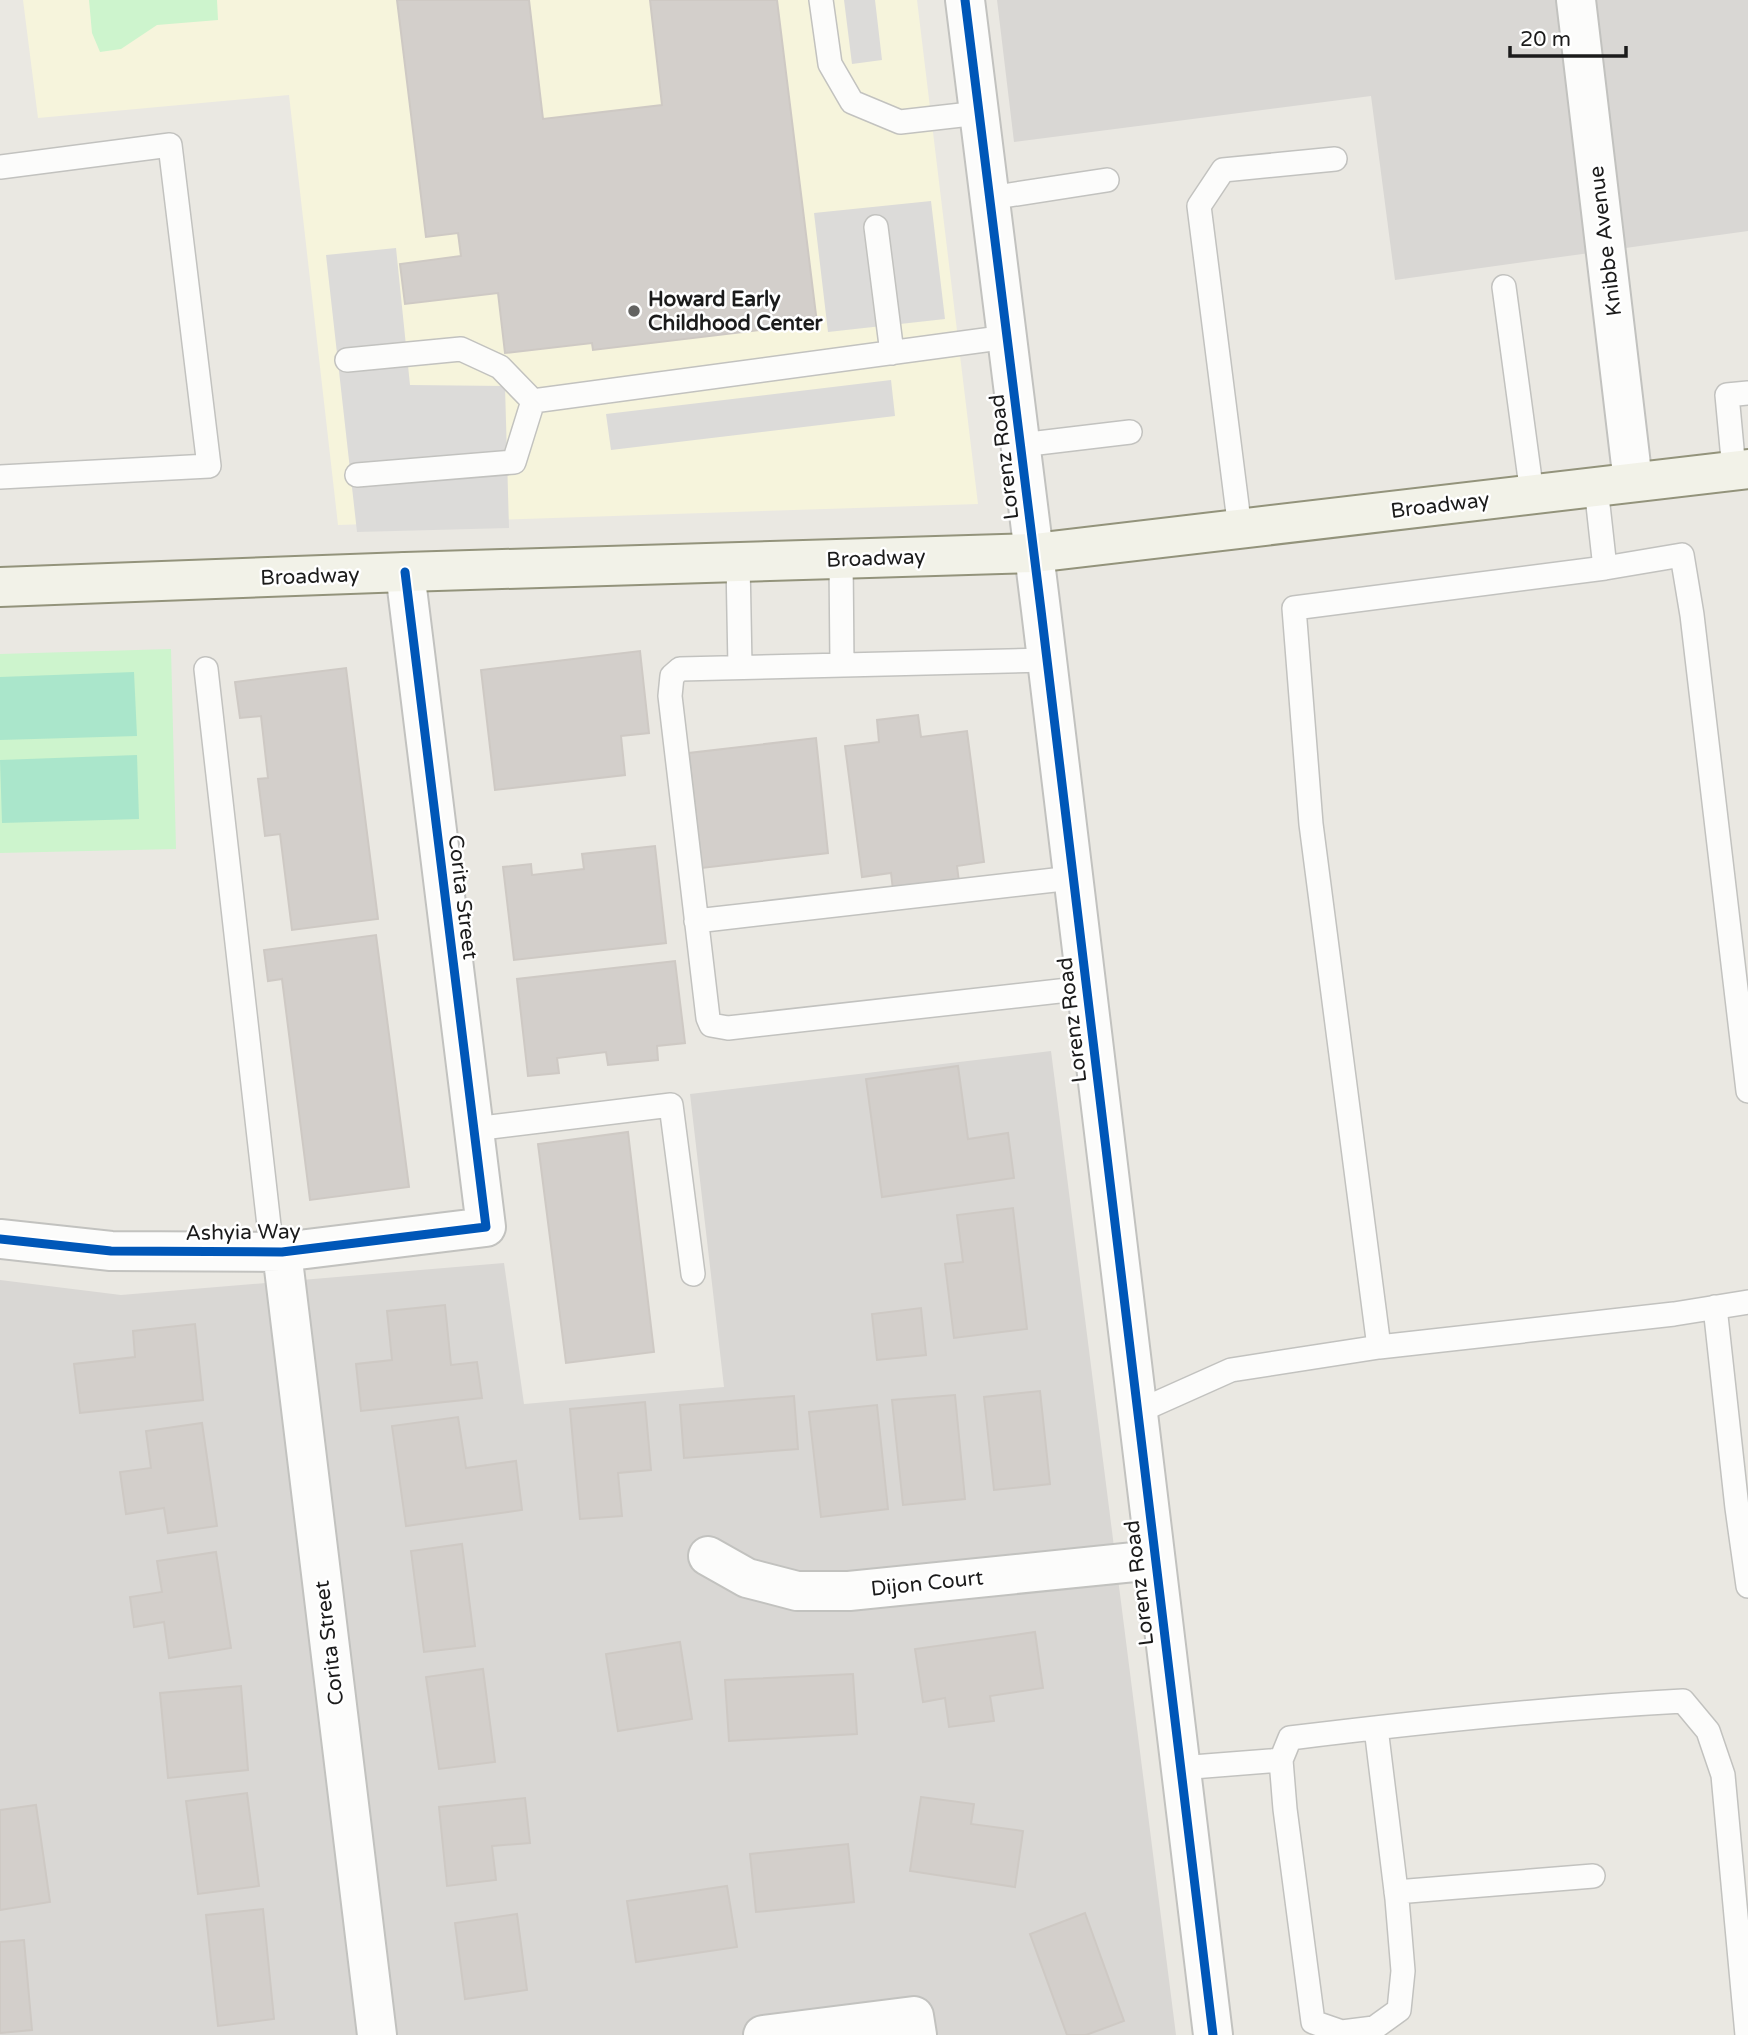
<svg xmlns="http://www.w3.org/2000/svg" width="1748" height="2035" viewBox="0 0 1748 2035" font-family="'Varela Round',sans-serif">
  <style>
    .residential { fill: #d9d7d4 }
    .education { fill: #f6f4dc }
    .park { fill: #cdf4cd }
    .pitch { fill: #aae6cb }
    .parking { fill: #dcdbd9 }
    .building { fill: #d3cfcb; stroke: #cec9c4; stroke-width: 2 }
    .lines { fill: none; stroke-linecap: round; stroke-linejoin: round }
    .lane-casing { stroke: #c2c2bf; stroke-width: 26 }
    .street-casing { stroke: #c2c2bf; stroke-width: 42 }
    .secondary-casing { stroke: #93937b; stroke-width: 42 }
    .lane { stroke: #fcfcfb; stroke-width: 23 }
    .street { stroke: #fcfcfb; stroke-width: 38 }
    .secondary { stroke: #f2f2e8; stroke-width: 38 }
    .cycleway-casing { stroke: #fff; stroke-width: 13 }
    .cycleway { stroke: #0057b8; stroke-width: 9 }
    .poi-dot { fill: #636361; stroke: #fff; stroke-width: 2.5 }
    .labels { text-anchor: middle; stroke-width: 5; stroke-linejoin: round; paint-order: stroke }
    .street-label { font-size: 21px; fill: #1b1b1b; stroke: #fff }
    .poi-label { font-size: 21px; font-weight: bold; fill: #1b1b1b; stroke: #fff; text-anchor: start }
  </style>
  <rect width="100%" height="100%" fill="#eae8e2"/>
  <!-- residential -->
  <path class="residential" d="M997 0H1748V231L1395 280 1371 96 1014 142Z
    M1051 1051 1176 2035H0V1280L121 1295 504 1263 524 1404 724 1387 690 1094Z"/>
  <!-- education -->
  <path class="education" d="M23 0H917L978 504 338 525 289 95 38 118Z"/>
  <!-- park -->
  <path class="park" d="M89 0H217L218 20 157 25 121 49 100 52 92 33Z
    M171 649 176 849 0 853V654Z"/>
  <!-- pitch -->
  <path class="pitch" d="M134 672 137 736 0 740V677Z
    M137 755 139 819 2 823 0 760Z"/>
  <!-- parking -->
  <path class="parking" d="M844 0H875L882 60 852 64Z
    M931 201 945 319 828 332 814 213Z
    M396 248 410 385 505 386 509 528 357 532 326 255Z
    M891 380 895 416 611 450 606 414Z"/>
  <!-- building -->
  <path class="building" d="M397 0H529L543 119 662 105 650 0H777L817 323 593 350 592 343 505 353 498 293 405 304 400 264 461 256 458 233 426 237Z
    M640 651 649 733 621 736 625 775 495 790 481 670Z
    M346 668 378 919 292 930 280 834 265 836 258 779 268 778 261 716 240 718 235 682Z
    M918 715 921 737 967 731 984 862 957 866 959 882 893 890 891 873 862 877 845 746 879 742 877 720Z
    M816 738 828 853 702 868 689 753Z
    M655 846 666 943 514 960 503 867 531 864 532 875 584 869 582 854Z
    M376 935 409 1187 310 1200 282 979 268 981 264 950Z
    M675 961 685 1043 657 1046 658 1060 608 1065 606 1052 557 1058 559 1073 528 1076 517 979Z
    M958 1066 968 1139 1008 1133 1014 1178 882 1197 866 1079Z
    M628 1132 654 1352 566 1363 538 1144Z
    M1013 1208 1027 1329 954 1338 945 1264 963 1262 957 1215Z
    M445 1305 451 1365 477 1362 482 1398 361 1411 356 1364 392 1360 387 1311Z
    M921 1308 926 1355 877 1360 872 1314Z
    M195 1324 203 1400 80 1413 74 1364 135 1357 133 1331Z
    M1040 1391 1050 1484 994 1490 984 1397Z
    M955 1395 965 1499 903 1505 892 1400Z
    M794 1396 798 1449 684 1458 680 1405Z
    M645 1402 651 1470 618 1473 622 1516 580 1519 570 1409Z
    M877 1405 888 1509 821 1517 809 1412Z
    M458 1417 466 1468 516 1461 522 1510 406 1526 392 1426Z
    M202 1423 217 1526 168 1533 164 1508 126 1514 120 1472 151 1468 146 1431Z
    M462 1544 475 1646 424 1652 411 1551Z
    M216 1552 231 1648 169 1658 164 1622 134 1627 130 1597 162 1592 157 1561Z
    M1035 1632 1043 1688 990 1696 994 1721 949 1727 945 1698 923 1702 915 1649Z
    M680 1642 692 1719 618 1731 606 1654Z
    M483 1669 495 1762 439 1769 426 1677Z
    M853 1674 857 1734 729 1741 725 1680Z
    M241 1686 248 1770 168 1778 160 1693Z
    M247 1793 259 1886 198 1894 186 1801Z
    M921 1797 974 1804 971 1824 1023 1831 1015 1887 910 1871Z
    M525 1798 530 1843 492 1846 496 1880 447 1886 439 1807Z
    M36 1805 50 1902 0 1910V1810Z
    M848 1844 854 1902 756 1912 750 1854Z
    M727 1886 737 1947 636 1962 627 1901Z
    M263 1909 274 2019 218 2026 206 1915Z
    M1085 1913 1124 2021 1086 2035H1067L1030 1934Z
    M517 1914 527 1990 465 1999 455 1923Z
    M24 1940 32 2030 0 2033V1942Z"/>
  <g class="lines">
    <defs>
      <path id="lane" d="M821 0 830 64 852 102 900 122 979 113
        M0 167 170 145 209 466 0 477
        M990 198 1107 180
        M876 227 892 353
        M1504 287 1532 494
        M347 360 461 349 500 367 533 401
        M1021 445 1130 432
        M1734 470 1727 395 1748 393
        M357 475 514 462 533 401 1007 337
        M1240 529 1199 206 1223 170 1335 159
        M841 559 842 665
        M738 562 740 667
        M1605 568 1682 555 1692 615 1748 1091
        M1046 660 680 669 672 676 670 696 708 1018 711 1025 728 1028 1086 988
        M206 669 272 1252
        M696 921 1072 878
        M474 1129 671 1105 693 1274
        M1715 1307 1737 1508 1748 1586
        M1379 1347 1674 1314 1748 1302
        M1137 1412 1231 1370 1379 1347 1311 824 1294 608 1605 568 1596 487
        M1376 1728 1397 1899 1403 1971 1399 2010 1374 2028 1342 2032 1313 2022 1285 1809 1281 1760 1290 1738C1420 1722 1552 1708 1683 1701L1708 1731 1723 1775 1747 2035
        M1180 1768 1281 1760
        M1396 1892 1593 1876"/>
      <path id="street" d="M965 0 1041 610 1213 2035
        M1576 0 1633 482
        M0 1239 111 1251 282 1252 486 1227 405 572
        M282 1252 377 2035
        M708 1556 747 1578 797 1591H849L1154 1560
        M763 2035 914 2016 917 2035"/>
      <path id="secondary" d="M0 587 405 572 1034 553 1748 469"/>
    </defs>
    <!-- lane casing -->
    <use href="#lane" class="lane-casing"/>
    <!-- street casing -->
    <use href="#street" class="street-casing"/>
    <!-- secondary casing -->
    <use href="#secondary" class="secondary-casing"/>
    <!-- lane -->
    <use href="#lane" class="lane"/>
    <!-- street -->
    <use href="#street" class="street"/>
    <!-- secondary -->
    <use href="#secondary" class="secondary"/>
    <defs>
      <path id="cycleway" d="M965 0 1041 610 1213 2035
        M0 1239 111 1251 282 1252 486 1227 405 572"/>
    </defs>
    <!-- cycleway casing -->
    <use href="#cycleway" class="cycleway-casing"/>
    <!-- cycleway -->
    <use href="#cycleway" class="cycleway"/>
  </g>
  <!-- markers -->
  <circle class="poi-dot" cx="634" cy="311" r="7"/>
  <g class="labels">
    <!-- street labels -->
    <g class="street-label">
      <text transform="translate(1605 241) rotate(-97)" y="7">Knibbe Avenue</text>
      <text transform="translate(1004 457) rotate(-97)" y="7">Lorenz Road</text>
      <text transform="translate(1440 505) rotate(-7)" y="7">Broadway</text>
      <text transform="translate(876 558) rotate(-2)" y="7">Broadway</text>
      <text transform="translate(310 576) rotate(-2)" y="7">Broadway</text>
      <text transform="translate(463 897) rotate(83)" y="7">Corita Street</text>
      <text transform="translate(1072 1020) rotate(-97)" y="7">Lorenz Road</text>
      <text transform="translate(243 1232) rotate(-1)" y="7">Ashyia Way</text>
      <text transform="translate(927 1583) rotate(-6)" y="7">Dijon Court</text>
      <text transform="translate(1139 1583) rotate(-97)" y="7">Lorenz Road</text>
      <text transform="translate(329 1643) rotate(-97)" y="7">Corita Street</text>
    </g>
    <!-- poi labels -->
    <g class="poi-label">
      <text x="648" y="306">Howard Early<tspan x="648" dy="24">Childhood Center</tspan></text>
    </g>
  </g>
  <!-- scale -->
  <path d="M1510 46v10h116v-10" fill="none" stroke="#1b1b1b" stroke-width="3.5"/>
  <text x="1520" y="46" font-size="21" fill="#1b1b1b" stroke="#ffffff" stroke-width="5" paint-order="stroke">20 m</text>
</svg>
